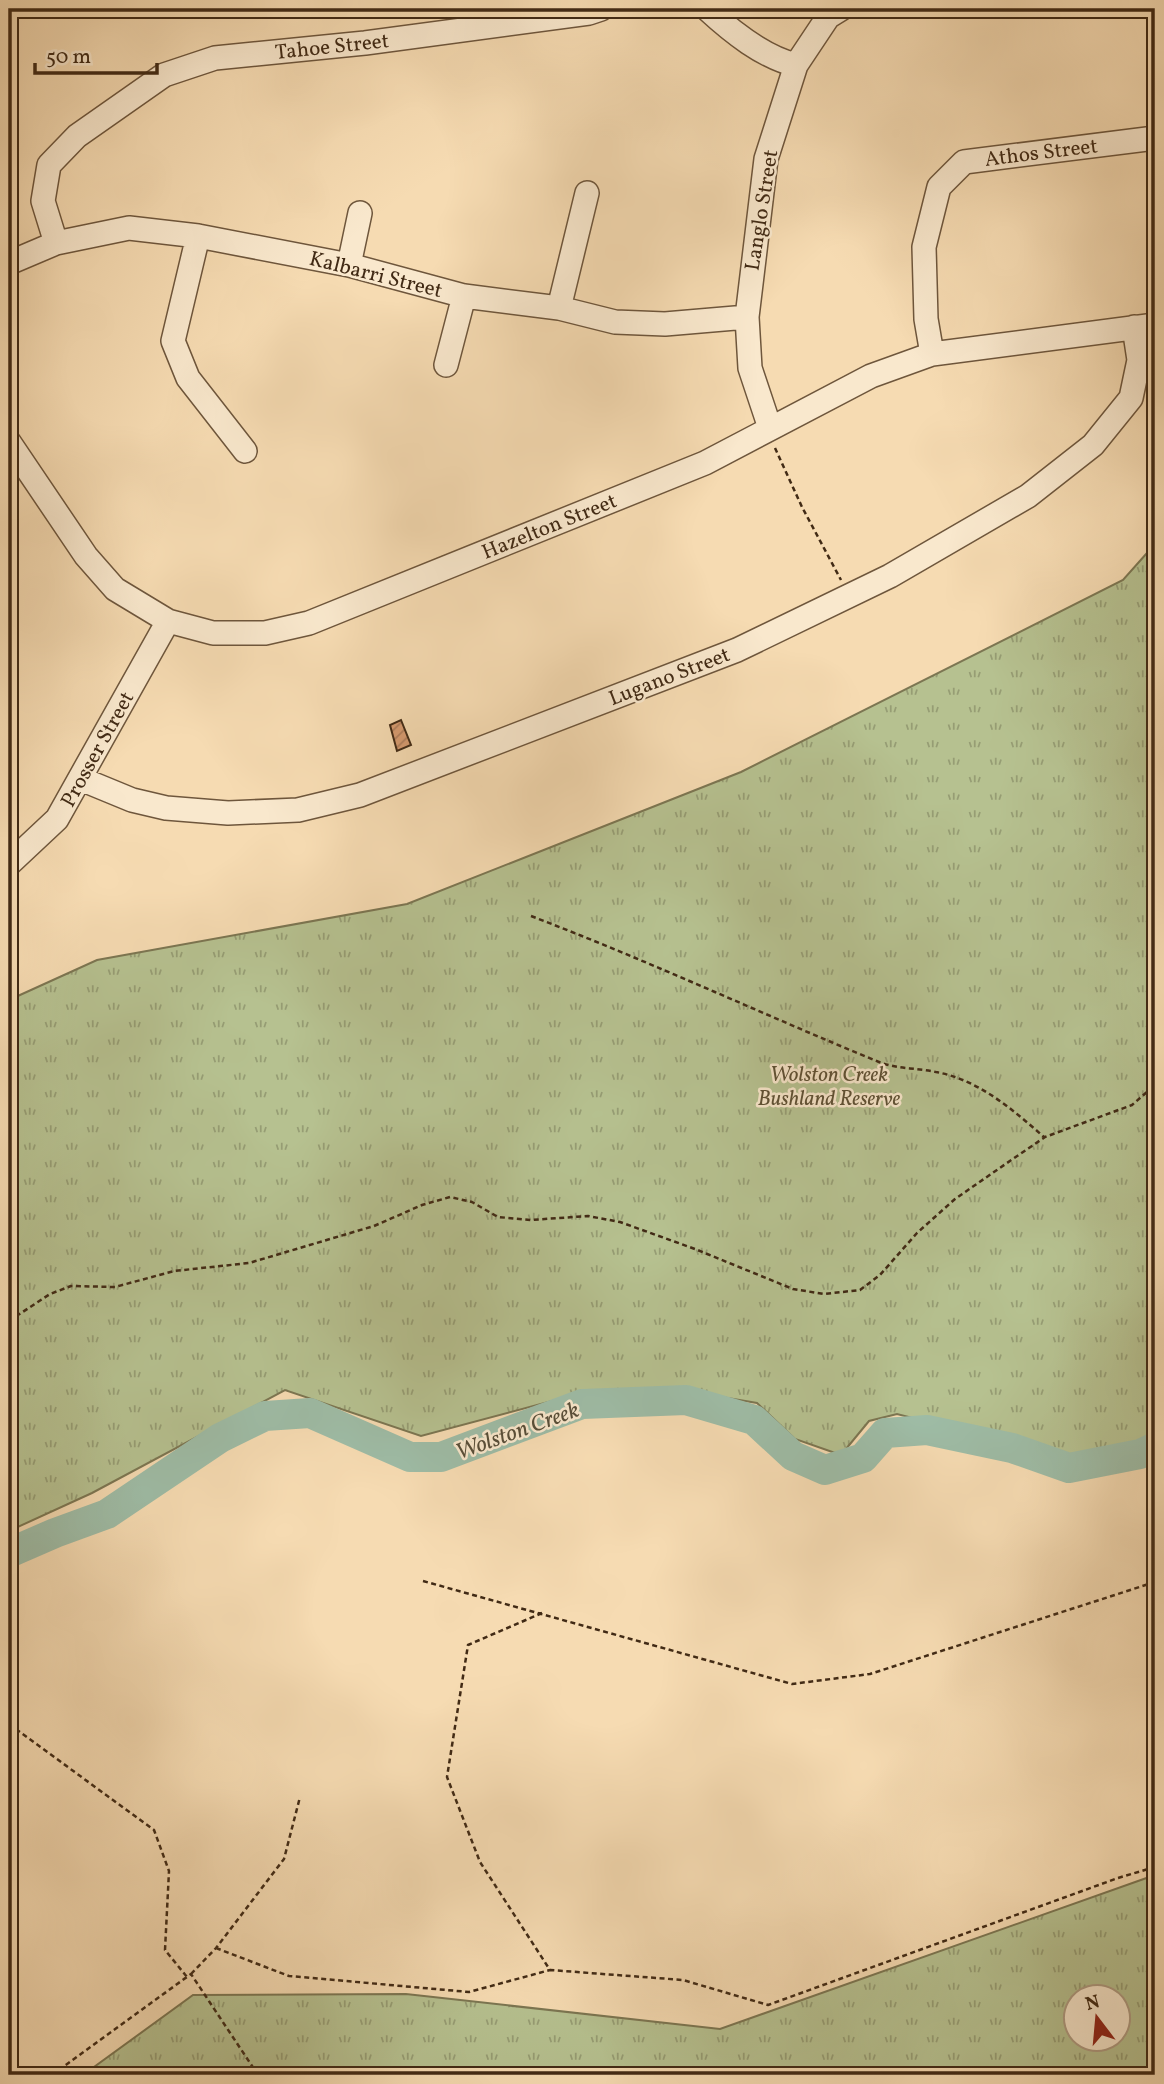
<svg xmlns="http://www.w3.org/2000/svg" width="1164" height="2084" viewBox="0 0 1164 2084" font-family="Vollkorn,serif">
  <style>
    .grass { fill: url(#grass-tufts); stroke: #7c7652; stroke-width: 2; fill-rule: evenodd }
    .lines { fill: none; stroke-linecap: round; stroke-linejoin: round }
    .river { stroke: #9ebca6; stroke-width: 30 }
    .building { fill: url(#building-hatch); stroke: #412a15; stroke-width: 2 }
    .minor-casing { stroke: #6e563c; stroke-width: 26 }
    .path { stroke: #412a15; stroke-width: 2.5; stroke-dasharray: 5 3.5; stroke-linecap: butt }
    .minor { stroke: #f9e8cd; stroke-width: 23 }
    .labels { text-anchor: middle; stroke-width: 5; stroke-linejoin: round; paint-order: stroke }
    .street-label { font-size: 21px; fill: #412a15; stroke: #f9e8cd }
    .park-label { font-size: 21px; font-style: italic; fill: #5e5034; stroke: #f9e8cd }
    .water-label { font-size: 23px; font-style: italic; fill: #584e39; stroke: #f9e8cd }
  </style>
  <defs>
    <pattern id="grass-tufts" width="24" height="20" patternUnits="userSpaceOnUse" patternTransform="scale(1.75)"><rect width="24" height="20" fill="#b6c190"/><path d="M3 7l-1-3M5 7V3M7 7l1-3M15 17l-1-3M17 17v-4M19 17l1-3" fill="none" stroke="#969d74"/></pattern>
    <pattern id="building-hatch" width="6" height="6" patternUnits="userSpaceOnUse" patternTransform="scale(1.75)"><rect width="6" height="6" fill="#d89c71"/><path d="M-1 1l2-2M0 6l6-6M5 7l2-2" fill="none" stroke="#b17f5c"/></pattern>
  </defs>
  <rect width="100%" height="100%" fill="#f6dbb2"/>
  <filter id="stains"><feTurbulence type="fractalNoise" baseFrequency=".00286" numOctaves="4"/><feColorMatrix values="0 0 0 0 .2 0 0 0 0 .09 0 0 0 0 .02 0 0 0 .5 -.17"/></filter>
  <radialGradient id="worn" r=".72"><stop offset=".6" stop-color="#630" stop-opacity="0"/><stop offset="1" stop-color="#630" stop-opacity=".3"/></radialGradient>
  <!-- grass -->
  <path class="grass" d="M1155 544V1435L1136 1445 1070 1458 897 1414 869 1421 841 1455 795 1439 757 1403 692 1392 567 1397 421 1436 285 1390 92 1493 9 1531V1000L97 960 407 904 741 772 1123 580Z
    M1155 1875V2075H83L193 1995 406 1994 720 2029ZM1076 1996H1118V2038H1076Z"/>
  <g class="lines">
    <!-- river -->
    <path class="river" d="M9 1553 55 1533 107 1514 220 1438 265 1416 310 1413 410 1457H441L582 1404 686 1400 754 1420 793 1456 825 1470 863 1458 885 1433 927 1430 1012 1448 1069 1468 1140 1454 1155 1447"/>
  </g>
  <!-- building -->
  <path class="building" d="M401 720 411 745 397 751 390 725Z"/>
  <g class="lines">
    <defs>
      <path id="minor" d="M707 9C732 32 763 57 796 65
        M198 236 173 341 188 378 245 451
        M56 243 43 201 49 165 77 136 164 75 215 58 365 43 589 13 601 9
        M9 263 56 243 129 228 198 236 349 265 464 296 559 308 615 322 665 324 747 317
        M349 265 360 213
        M559 308 587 193
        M932 354 926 319 924 247 939 187 964 162 1155 138
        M446 365 464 296
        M770 428 750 368 747 317 766 159 796 65 828 17 841 9
        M9 442 86 556 115 589 168 621 213 633H265L309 623 705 463 871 376 932 354 1155 325
        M81 779 132 800 166 808 228 813 298 810 360 795 737 650 890 576 1028 496 1093 445 1131 398 1139 360 1134 327
        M9 864 57 819 168 621"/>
    </defs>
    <!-- minor casing -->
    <use href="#minor" class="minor-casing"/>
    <!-- path -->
    <path class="path" d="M775 448 802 507 841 580
      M531 916C649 961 762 1014 879 1062 896 1069 918 1068 936 1072 979 1080 1012 1109 1044 1137
      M9 1321 50 1294 71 1286 115 1287 174 1271 249 1263 374 1226 422 1205 450 1197 472 1202 498 1217 531 1220 588 1216 620 1222 695 1249 793 1289 824 1294 860 1290 880 1275 917 1233 955 1199 1007 1163 1045 1137 1132 1105 1155 1085
      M423 1581 792 1684 870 1674 1155 1582
      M542 1613 468 1645 447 1777 480 1862 550 1970 683 1980 768 2005 1118 1878 1155 1867
      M9 1724 154 1830 169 1871 165 1950 187 1977
      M216 1948 289 1976 469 1992 550 1970
      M191 1974 216 1948 284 1859 300 1797
      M52 2075 191 1974 258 2075"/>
    <!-- minor -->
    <use href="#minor" class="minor"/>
  </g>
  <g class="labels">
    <!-- street labels -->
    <g class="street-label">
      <text transform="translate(332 46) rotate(-6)" y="7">Tahoe Street</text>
      <text transform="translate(1041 152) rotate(-7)" y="7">Athos Street</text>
      <text transform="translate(761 210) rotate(-81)" y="7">Langlo Street</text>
      <text transform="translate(376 274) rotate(14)" y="7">Kalbarri Street</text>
      <text transform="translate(549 526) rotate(-22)" y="7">Hazelton Street</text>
      <text transform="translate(669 676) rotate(-21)" y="7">Lugano Street</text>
      <text transform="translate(97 749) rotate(-61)" y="7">Prosser Street</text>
    </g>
    <!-- park labels -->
    <g class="park-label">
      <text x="829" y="1081">Wolston Creek<tspan x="829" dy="24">Bushland Reserve</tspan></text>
    </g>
    <!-- water labels -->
    <g class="water-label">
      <text transform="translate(517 1430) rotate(-20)" y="8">Wolston Creek</text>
    </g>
  </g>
  <!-- margin -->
  <rect width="1164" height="2084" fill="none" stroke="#f6dbb2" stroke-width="35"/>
  <rect x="10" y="10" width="1143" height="2063" fill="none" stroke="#412a15" stroke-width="3.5"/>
  <rect x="18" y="18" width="1129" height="2049" fill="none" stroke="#412a15" stroke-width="2"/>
  <!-- north arrow -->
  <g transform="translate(1097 2018) rotate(344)"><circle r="33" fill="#f9e8cd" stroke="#af9c83" stroke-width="2"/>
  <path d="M0-5L12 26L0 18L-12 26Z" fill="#8f2418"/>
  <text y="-10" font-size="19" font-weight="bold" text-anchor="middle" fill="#412a15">N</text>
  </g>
  <!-- scale -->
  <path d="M35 63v10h122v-10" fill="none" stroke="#412a15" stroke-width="3.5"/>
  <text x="46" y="63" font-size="21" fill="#412a15" stroke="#f9e8cd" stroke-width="5" paint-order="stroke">50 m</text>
  <rect width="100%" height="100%" filter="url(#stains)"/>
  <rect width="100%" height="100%" fill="url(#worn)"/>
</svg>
